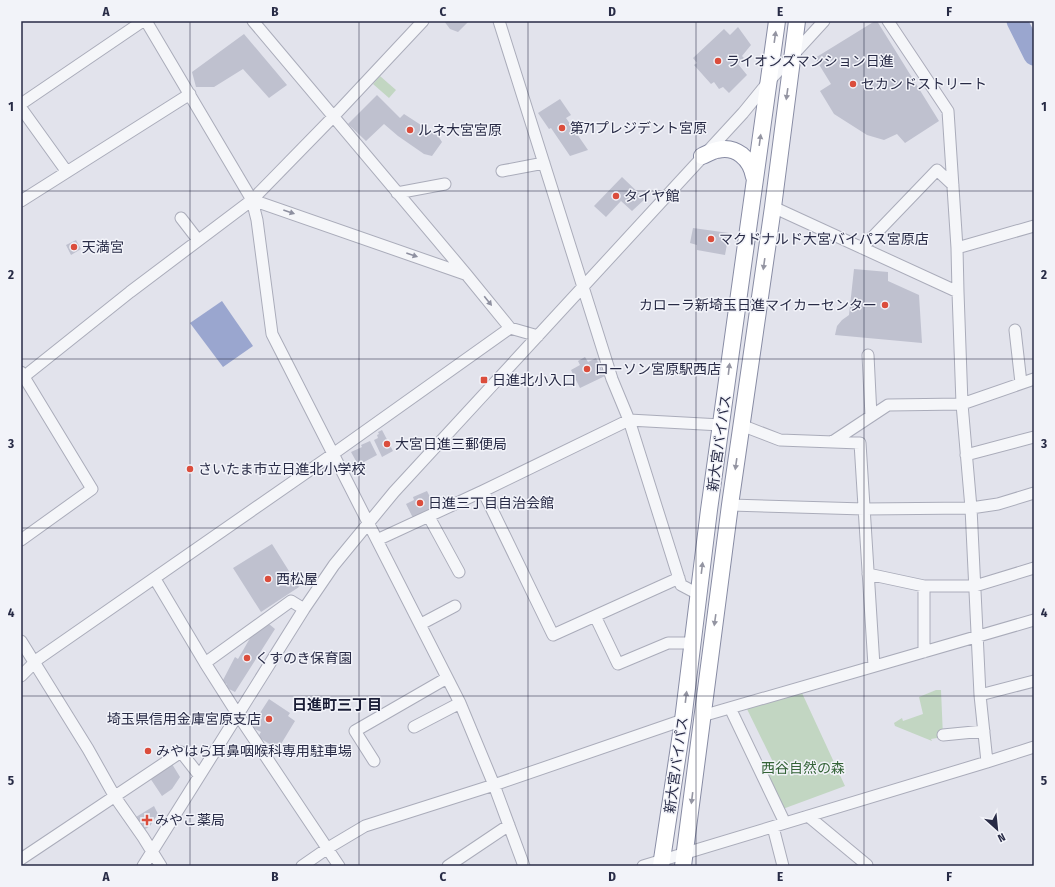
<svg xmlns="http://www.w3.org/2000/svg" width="1055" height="887" viewBox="0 0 1055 887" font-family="'Fira Sans Condensed','Noto Sans JP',sans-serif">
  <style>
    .green { fill: #c2d6c2 }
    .water { fill: #9aa6cf }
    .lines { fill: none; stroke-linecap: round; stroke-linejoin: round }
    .river { stroke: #9aa6cf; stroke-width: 21 }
    .building { fill: #bfc1cf }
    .minor-casing { stroke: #aaacba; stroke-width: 13 }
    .highway-casing { stroke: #888ca4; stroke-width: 18 }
    .minor { stroke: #f5f6f9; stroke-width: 11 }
    .highway { stroke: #fff; stroke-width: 16 }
    .oneway { fill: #9495a2 }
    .oneway2 { fill: #8e90a0 }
    .grid { fill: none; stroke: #282b46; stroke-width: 1; stroke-opacity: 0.55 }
    .poi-dot { fill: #db4d3c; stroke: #f2f3f9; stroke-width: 1.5 }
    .labels { text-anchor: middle; stroke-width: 3; stroke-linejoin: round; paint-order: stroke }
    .poi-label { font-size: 14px; fill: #282b46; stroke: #f2f3f9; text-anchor: start }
    .street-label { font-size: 14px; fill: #282b46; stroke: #f2f3f9 }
    .park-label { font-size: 14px; fill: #346337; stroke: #f2f3f9 }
    .neighbourhood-label { font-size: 15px; font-weight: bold; fill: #1a1d36; stroke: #f2f3f9 }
    .neatline { fill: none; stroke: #282b46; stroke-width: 1.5 }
    .grid-label { font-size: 13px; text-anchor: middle; font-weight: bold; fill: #282b46 }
  </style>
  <rect width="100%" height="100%" fill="#e2e3ec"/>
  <!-- green -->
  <path class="green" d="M380 76 396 90 389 98 373 84Z
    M936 690H941L943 737 931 739 932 741 895 726 894 723 902 718 903 721 923 714 919 697Z
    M802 693 845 786 780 810 761 769 773 762 747 709Z"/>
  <!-- water -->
  <path class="water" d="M222 301 253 346 223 367 190 323Z"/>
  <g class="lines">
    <!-- river -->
    <path class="river" d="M1017 21 1034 55"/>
  </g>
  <!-- building -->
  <path class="building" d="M444 21H469L458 32 450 29Z
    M875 21H877L939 121 905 143 897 134 884 140 867 135 834 114 820 91 831 84 815 58Z
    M738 27 751 45 742 56 744 58 738 64 747 75 729 93 723 87 719 89 714 82 711 84 694 65 697 63 693 58 724 29 730 35Z
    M244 34 287 85 269 98 243 69 214 87H196L192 72Z
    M377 95 400 118 404 114 438 136 442 142 432 156 424 154 398 136 384 124 366 141 348 124Z
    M560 99 571 115 566 118 588 150 570 156 551 128 549 129 538 113Z
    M622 177 645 199 632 211 621 201 606 217 594 206Z
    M693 228 729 233 725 255 697 250V245L690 243Z
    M76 240 81 249 71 255 66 245Z
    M854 269 888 272V281L919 295 922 343 835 335 837 326 842 320 849 315Z
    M585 357 588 362 596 358 605 376 580 388 571 370 580 365 578 361Z
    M382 430 393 451 382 457 374 440 378 438 377 435 379 434 378 432Z
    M370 441 377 455 353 468 351 464 356 461 351 452 362 447 361 445Z
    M427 491 435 507 413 518 406 504 414 500 413 497Z
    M272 544 299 587 261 612 233 568Z
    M269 624 275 629 235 692 225 687 227 684 222 682 235 657 238 659 253 633Z
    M269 699 290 713 288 716 295 721 278 749 258 737 261 732 251 727Z
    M172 764 180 777 172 789 162 796 150 778Z
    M154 806 158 814 150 826 144 830 136 817Z"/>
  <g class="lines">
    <defs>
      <path id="minor" d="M146 21 252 200 257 220 272 334 460 703 494 785 524 866
        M253 21 466 274 510 328
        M499 21 583 287 612 379 629 420 681 585 698 594
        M21 104 143 21
        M21 108 67 172
        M502 171 544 163
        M397 193 445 184
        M252 200 465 274
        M21 201 190 94
        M773 207 958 292 957 248 948 111 888 21
        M181 218 198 240
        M862 248 937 170 953 185
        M957 248 1034 226
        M958 292 962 404 971 508 980 695 987 762 1034 747
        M1015 330 1021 383
        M868 355 871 416
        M21 372 92 489 21 540
        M21 379 130 292 252 200 333 117 423 21
        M741 425 780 440 860 443 874 666
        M832 442 888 405 962 404 1034 379
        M966 455 1034 437
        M483 491 553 635 679 578
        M730 505 864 509 971 508 998 504 1034 493
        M429 517 459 572
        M377 540 483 491 629 420 721 425
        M868 574 924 586H975L1034 568
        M155 579 205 663 238 715 339 866
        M924 586V652
        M595 616 618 664 668 643H692
        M421 624 455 606
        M21 641 88 749 115 797 143 837 161 866
        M205 663 291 601 304 609
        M21 676 38 659 333 454 510 328 538 336
        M980 695 1034 681
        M730 708 785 823
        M702 716 1034 620
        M414 727 460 703
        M943 735 984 731
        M374 761 355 731 447 678
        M808 816 867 865
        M773 827 783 866
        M21 859 181 752 199 775
        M143 866 304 609 334 565 394 492 743 113 769 81 824 21
        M302 866 328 848 365 826 494 785 683 720
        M448 866 509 825
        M643 866 987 762"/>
      <path id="highway" d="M702 156C707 154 712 151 717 150 736 145 751 159 754 177
        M661 866 683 720 709 510 777 21
        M683 866 730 505 773 207 797 21"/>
    </defs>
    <!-- minor casing -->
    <use href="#minor" class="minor-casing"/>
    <!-- highway casing -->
    <use href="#highway" class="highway-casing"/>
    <!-- minor -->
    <use href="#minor" class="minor"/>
    <!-- highway -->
    <use href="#highway" class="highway"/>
  </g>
  <!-- one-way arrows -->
  <defs><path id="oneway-solid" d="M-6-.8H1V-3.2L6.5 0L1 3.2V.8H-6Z"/></defs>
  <g class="oneway">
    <use href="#oneway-solid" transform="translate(775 37) rotate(-82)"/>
    <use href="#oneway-solid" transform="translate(787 94) rotate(98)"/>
    <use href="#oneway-solid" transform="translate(760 140) rotate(-82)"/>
    <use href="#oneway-solid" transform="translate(764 264) rotate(98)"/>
    <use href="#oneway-solid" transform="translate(729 369) rotate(-83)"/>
    <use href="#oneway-solid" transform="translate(736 464) rotate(98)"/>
    <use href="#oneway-solid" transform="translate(702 568) rotate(-83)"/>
    <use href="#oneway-solid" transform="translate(715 620) rotate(98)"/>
    <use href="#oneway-solid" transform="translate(686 697) rotate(-83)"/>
    <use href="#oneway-solid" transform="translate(692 798) rotate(97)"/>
  </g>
  <g class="oneway2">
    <use href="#oneway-solid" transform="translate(289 212) rotate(19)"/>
    <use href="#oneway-solid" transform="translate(412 255) rotate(19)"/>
    <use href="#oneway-solid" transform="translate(488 301) rotate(51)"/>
  </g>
  <!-- grid -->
  <path class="grid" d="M190 21V866M359 21V866M528 21V866M696 21V866M864 21V866M21 191H1034M21 359H1034M21 528H1034M21 696H1034"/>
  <!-- markers -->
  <g class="poi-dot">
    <circle cx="718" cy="61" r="4"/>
    <circle cx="853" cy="84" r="4"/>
    <circle cx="562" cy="128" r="4"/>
    <circle cx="410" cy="130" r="4"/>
    <circle cx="616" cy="196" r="4"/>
    <circle cx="711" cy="239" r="4"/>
    <circle cx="74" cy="247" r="4"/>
    <circle cx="885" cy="305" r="4"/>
    <circle cx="587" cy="369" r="4"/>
    <rect x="480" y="376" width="8" height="8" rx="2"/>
    <circle cx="387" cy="444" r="4"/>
    <circle cx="190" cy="469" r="4"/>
    <circle cx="420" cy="503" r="4"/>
    <circle cx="268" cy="579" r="4"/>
    <circle cx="247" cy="658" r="4"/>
    <circle cx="269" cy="719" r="4"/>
    <circle cx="148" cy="751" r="4"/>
    <path d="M145 814h4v4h4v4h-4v4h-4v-4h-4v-4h4z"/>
  </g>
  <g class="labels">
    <!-- poi labels -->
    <g class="poi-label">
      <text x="726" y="66">ライオンズマンション日進</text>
      <text x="861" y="89">セカンドストリート</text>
      <text x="570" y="133">第71プレジデント宮原</text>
      <text x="418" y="135">ルネ大宮宮原</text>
      <text x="624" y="201">タイヤ館</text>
      <text x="719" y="244">マクドナルド大宮バイパス宮原店</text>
      <text x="82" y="252">天満宮</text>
      <text x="877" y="310" text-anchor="end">カローラ新埼玉日進マイカーセンター</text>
      <text x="595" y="374">ローソン宮原駅西店</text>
      <text x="492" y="385">日進北小入口</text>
      <text x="395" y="449">大宮日進三郵便局</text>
      <text x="198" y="474">さいたま市立日進北小学校</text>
      <text x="428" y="508">日進三丁目自治会館</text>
      <text x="276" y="584">西松屋</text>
      <text x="255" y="663">くすのき保育園</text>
      <text x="261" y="724" text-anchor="end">埼玉県信用金庫宮原支店</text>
      <text x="156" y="756">みやはら耳鼻咽喉科専用駐車場</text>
      <text x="155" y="825">みやこ薬局</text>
    </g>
    <!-- street labels -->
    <g class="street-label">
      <text transform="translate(719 443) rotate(-82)" y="5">新大宮バイパス</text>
      <text transform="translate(676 765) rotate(-82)" y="5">新大宮バイパス</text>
    </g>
    <!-- park labels -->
    <g class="park-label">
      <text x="803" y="773">西谷自然の森</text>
    </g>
    <!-- neighbourhood labels -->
    <g class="neighbourhood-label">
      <text x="337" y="710">日進町三丁目</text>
    </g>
  </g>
  <!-- border -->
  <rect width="1055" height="887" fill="none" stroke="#f2f3f9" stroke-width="44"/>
  <!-- north arrow -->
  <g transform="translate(997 829) rotate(153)" stroke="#f2f3f9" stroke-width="3" paint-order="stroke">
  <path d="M0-3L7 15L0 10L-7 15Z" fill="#282b46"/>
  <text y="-6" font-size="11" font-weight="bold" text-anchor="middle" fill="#282b46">N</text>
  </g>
  <rect x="22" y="22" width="1011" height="843" class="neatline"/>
  <g class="grid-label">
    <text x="106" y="16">A</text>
    <text x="275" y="16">B</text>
    <text x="443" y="16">C</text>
    <text x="612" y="16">D</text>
    <text x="780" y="16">E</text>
    <text x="949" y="16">F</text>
    <text x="11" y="111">1</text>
    <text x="1044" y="111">1</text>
    <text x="11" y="279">2</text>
    <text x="1044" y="279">2</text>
    <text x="11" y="448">3</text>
    <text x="1044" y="448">3</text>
    <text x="11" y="617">4</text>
    <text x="1044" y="617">4</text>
    <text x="11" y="785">5</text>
    <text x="1044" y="785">5</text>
    <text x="106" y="881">A</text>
    <text x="275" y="881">B</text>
    <text x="443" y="881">C</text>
    <text x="612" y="881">D</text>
    <text x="780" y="881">E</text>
    <text x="949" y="881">F</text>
  </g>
</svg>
